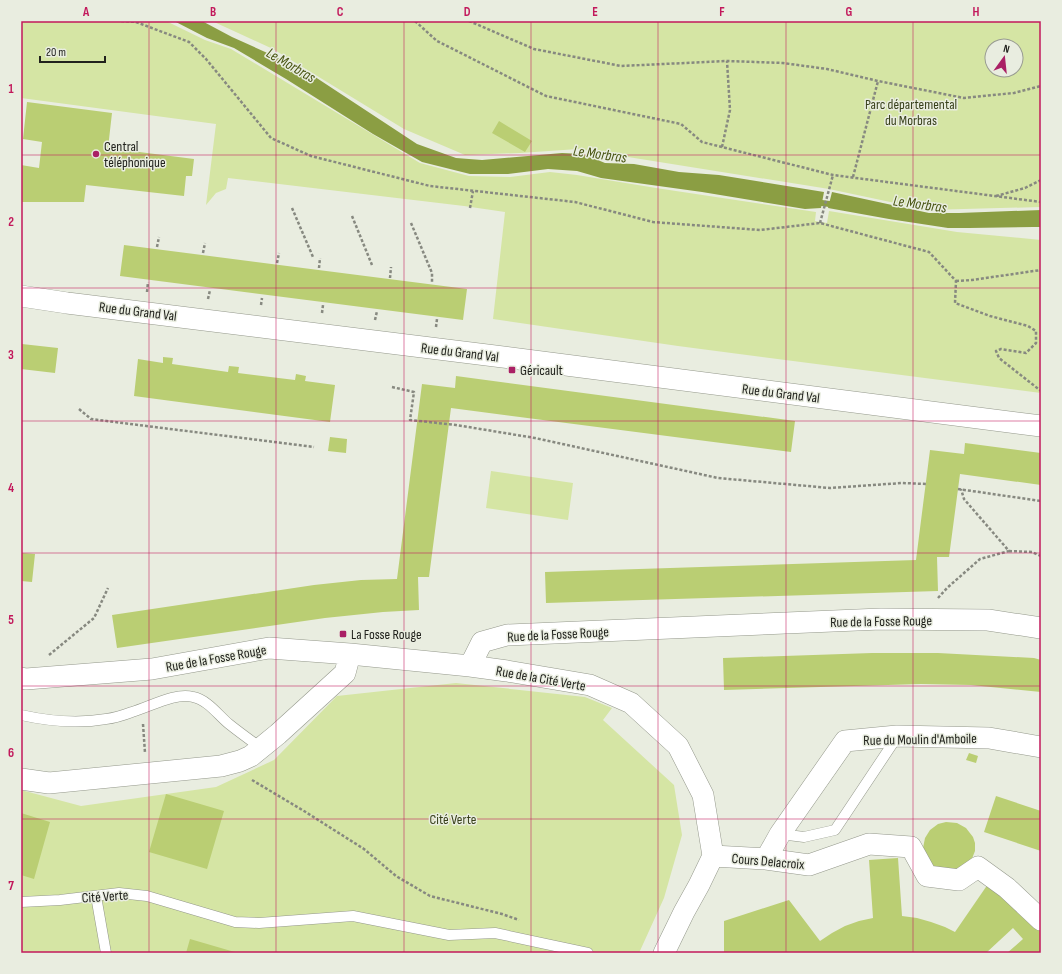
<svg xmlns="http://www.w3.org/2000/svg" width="1062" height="974" viewBox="0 0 1062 974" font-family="'Sofia Sans Condensed',sans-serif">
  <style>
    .green { fill: #d5e5a4; fill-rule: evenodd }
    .water { fill: #8b9e43 }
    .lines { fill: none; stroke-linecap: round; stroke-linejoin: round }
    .stream { stroke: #8b9e43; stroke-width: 6 }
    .building { fill: #bace73 }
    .service-casing { stroke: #94988b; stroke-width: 11 }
    .minor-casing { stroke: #94988b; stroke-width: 22 }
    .path { stroke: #878980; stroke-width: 2.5; stroke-dasharray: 3 2; stroke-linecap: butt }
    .service { stroke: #fff; stroke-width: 10 }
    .minor { stroke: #fff; stroke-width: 21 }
    .grid { fill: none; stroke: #c2185b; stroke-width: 1; stroke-opacity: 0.55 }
    .poi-dot { fill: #aa2065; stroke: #e9ede0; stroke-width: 1.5 }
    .labels { text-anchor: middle; stroke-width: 3; stroke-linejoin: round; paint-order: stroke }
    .park-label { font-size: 14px; fill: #373f19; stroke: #e9ede0 }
    .poi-label { font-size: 14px; fill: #21221d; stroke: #e9ede0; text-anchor: start }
    .street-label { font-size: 14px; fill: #21221d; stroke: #e9ede0 }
    .water-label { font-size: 15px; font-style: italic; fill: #485411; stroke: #e9ede0 }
    .neatline { fill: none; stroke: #c2185b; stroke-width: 1.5 }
    .grid-label { font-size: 13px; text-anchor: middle; font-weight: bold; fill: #c2185b }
  </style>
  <rect width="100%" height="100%" fill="#e9ede0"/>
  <!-- green -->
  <path class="green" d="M21 21H166L205 40 231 49 420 163 469 176 510 177 550 172 577 175 656 188 816 212 815 221 827 223 829 211 957 232 1041 240V393L678 346 493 319 505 212 464 206 228 178 226 189 216 193 206 205 216 124 21 98Z
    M212 21H1041V207L928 210 829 189 578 149 520 153 465 155 404 129 273 49ZM992 46H1016V70H992Z
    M491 471 573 483 568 520 486 508Z
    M456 683 585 697 612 708 603 720 674 785 682 835 664 898 639 953H21V790L81 806 216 787 274 760 337 696Z"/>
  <!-- water -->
  <path class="water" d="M174 21H202L232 37 303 69 417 144 456 158 482 160 562 153 583 154 605 163 634 164 679 172 719 175 824 192 821 208 805 209 702 192 601 178 577 171 548 169 508 174H470L422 162 373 134 286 79 234 48 207 38Z
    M832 192 929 213H959L1041 210V227H1033L969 228H948L889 219 828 208Z"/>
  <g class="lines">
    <!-- stream -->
    <path class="stream" d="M814 202 837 205"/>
  </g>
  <!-- building -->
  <path class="building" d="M27 102 112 113 108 148 194 159 192 176H186L184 196 86 185 84 202H21V165L39 168 42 142 23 139Z
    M499 121 532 141 525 152 492 133Z
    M124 245 467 289 463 320 120 276Z
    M22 344 58 348 55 373 21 369Z
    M163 357 173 358 172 364 228 372 229 366 239 367 238 373 295 380 296 374 306 376 305 381 335 385 330 422 134 396 138 359 163 363Z
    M456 376 795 421 791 452 451 408 429 577H418L419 610 383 612 325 618 117 648 112 615 314 585 361 580 397 579 422 384 455 388Z
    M330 437 347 439 346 453 328 451Z
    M965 443 1041 453V485L960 474 949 557H937L938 591 546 603 545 572 916 560 930 450 964 454Z
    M21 553 35 554 32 582 21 581Z
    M872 653H938L1034 658 1041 660V692L971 685 921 684 724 690 723 658Z
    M969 753 978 756 976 763 966 760Z
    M166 794 224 811 207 869 149 852Z
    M996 796 1041 811V851L984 832Z
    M21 813 50 822 34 879 21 875Z
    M946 822 957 823 966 828 973 837 975 843V851L971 861 960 871 933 868 923 848 925 838 930 830 938 824Z
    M898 858 902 916 917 918 931 922 945 927 955 932 988 884 1039 929 1041 932V953H1007L1023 939 1013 928 986 953H724V921L789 900 820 941 832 933 845 926 859 921 873 918 869 860 883 859Z
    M190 939 238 953H186Z"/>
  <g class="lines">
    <defs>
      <path id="service" d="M21 715C48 721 78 724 106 719 115 718 124 715 132 712 150 707 175 692 193 697 208 700 218 715 229 724 239 732 250 740 261 748
        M780 834 804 837 835 830 897 737
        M96 896 106 953
        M21 902 60 900 119 893 147 896 235 922 259 923 353 916 449 935 495 933 588 953"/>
      <path id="minor" d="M21 296 67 303 495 356 1041 426
        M470 666 482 642 507 635 881 619 988 620 1041 628
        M21 678 26 679 152 669 269 648 350 654 470 666 507 671 590 685 631 703 678 746 703 795 713 856 699 885 684 912 664 953
        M21 779 49 783 221 766 240 761 251 756 278 734 345 673 350 654
        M713 856 766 859 809 865 869 844 911 847 927 876 959 880 978 867 1007 888 1041 920
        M766 859 780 834 845 741 897 736 989 738 1041 747"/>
    </defs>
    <!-- service casing -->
    <use href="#service" class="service-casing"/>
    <!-- minor casing -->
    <use href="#minor" class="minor-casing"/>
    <!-- path -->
    <path class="path" d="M121 21 136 22 189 42 206 59 271 138 311 156 430 186 575 202 653 222 760 230 820 223 929 252 956 281 955 303 990 316 1028 326 1036 331V343L1026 353 1001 349 996 351 999 358 1041 391
      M415 21 437 41 546 96 681 124 702 142 833 175 1041 202
      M469 21 534 49 621 66 727 61 783 63 827 69 878 81 964 98 1014 93 1041 86
      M722 147 730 110 727 61
      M853 177 878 81
      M996 196 1025 188 1041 180
      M292 208 313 257
      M470 208 473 191
      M352 216 372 265
      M411 223 432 273V283
      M820 223 833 175
      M157 247 159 237
      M203 253 205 243
      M277 263 279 253
      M319 268 320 258
      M390 278 391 267
      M956 281 972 280 1041 270
      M147 292 148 282
      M208 299 210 290
      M261 305 262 298
      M322 313 323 305
      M375 320 377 311
      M436 327 437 319
      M392 387 414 392 410 420 456 425 535 438 718 478 830 488 902 483 926 484
      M79 409 91 419 314 447
      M958 489 1041 501
      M1009 551 1032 552 1041 556
      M938 598 947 588 980 559 1009 551 964 499 961 489
      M49 655 94 618 108 588
      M143 724 145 753
      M252 780 304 811 364 849 396 876 430 896 502 914 519 920"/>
    <!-- service -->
    <use href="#service" class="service"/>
    <!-- minor -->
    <use href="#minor" class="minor"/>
  </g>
  <!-- grid -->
  <path class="grid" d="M149 21V953M276 21V953M404 21V953M531 21V953M658 21V953M786 21V953M913 21V953M21 155H1041M21 288H1041M21 421H1041M21 553H1041M21 686H1041M21 819H1041"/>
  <!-- markers -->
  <g class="poi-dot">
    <circle cx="96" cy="154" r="4"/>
    <rect x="508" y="366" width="8" height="8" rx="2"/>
    <rect x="339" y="630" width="8" height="8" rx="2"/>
  </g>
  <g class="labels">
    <!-- park labels -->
    <g class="park-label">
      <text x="911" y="109">Parc départemental<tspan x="911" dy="16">du Morbras</tspan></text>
      <text x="453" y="824">Cité Verte</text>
    </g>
    <!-- poi labels -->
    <g class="poi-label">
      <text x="104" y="151">Central<tspan x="104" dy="16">téléphonique</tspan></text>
      <text x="520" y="375">Géricault</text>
      <text x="351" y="639">La Fosse Rouge</text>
    </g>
    <!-- street labels -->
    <g class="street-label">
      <text transform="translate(138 311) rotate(7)" y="5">Rue du Grand Val</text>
      <text transform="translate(460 352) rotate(7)" y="5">Rue du Grand Val</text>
      <text transform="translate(781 393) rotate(7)" y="5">Rue du Grand Val</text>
      <text transform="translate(881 621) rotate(-1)" y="5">Rue de la Fosse Rouge</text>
      <text transform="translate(558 634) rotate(-3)" y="5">Rue de la Fosse Rouge</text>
      <text transform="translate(216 658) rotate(-10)" y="5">Rue de la Fosse Rouge</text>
      <text transform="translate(541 678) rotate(10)" y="5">Rue de la Cité Verte</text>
      <text transform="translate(920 739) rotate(-1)" y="5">Rue du Moulin d'Amboile</text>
      <text transform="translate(768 861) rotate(5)" y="5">Cours Delacroix</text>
      <text transform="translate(105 896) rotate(-4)" y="5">Cité Verte</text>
    </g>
    <!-- water labels -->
    <g class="water-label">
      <text transform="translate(291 65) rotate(30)" y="5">Le Morbras</text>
      <text transform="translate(600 154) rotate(8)" y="5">Le Morbras</text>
      <text transform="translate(920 204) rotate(8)" y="5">Le Morbras</text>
    </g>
  </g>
  <!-- border -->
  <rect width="1062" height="974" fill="none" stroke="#e9ede0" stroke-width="44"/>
  <!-- north arrow -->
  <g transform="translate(1004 58) rotate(15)"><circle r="19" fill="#e9ede0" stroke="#999c92"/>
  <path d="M0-3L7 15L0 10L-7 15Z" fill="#aa2065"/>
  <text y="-6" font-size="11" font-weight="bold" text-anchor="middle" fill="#21221d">N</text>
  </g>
  <!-- scale -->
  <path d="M40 56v6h65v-6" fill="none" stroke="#21221d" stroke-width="2"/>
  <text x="46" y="56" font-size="12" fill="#21221d" stroke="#e9ede0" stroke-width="3" paint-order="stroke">20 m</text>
  <rect x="22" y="22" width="1018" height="930" class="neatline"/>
  <g class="grid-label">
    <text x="86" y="16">A</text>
    <text x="213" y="16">B</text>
    <text x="340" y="16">C</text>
    <text x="467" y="16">D</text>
    <text x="595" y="16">E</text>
    <text x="722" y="16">F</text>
    <text x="849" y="16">G</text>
    <text x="976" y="16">H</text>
    <text x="11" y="93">1</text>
    <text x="11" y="226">2</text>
    <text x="11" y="359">3</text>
    <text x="11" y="492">4</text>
    <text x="11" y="624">5</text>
    <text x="11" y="757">6</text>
    <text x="11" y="890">7</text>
  </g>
</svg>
